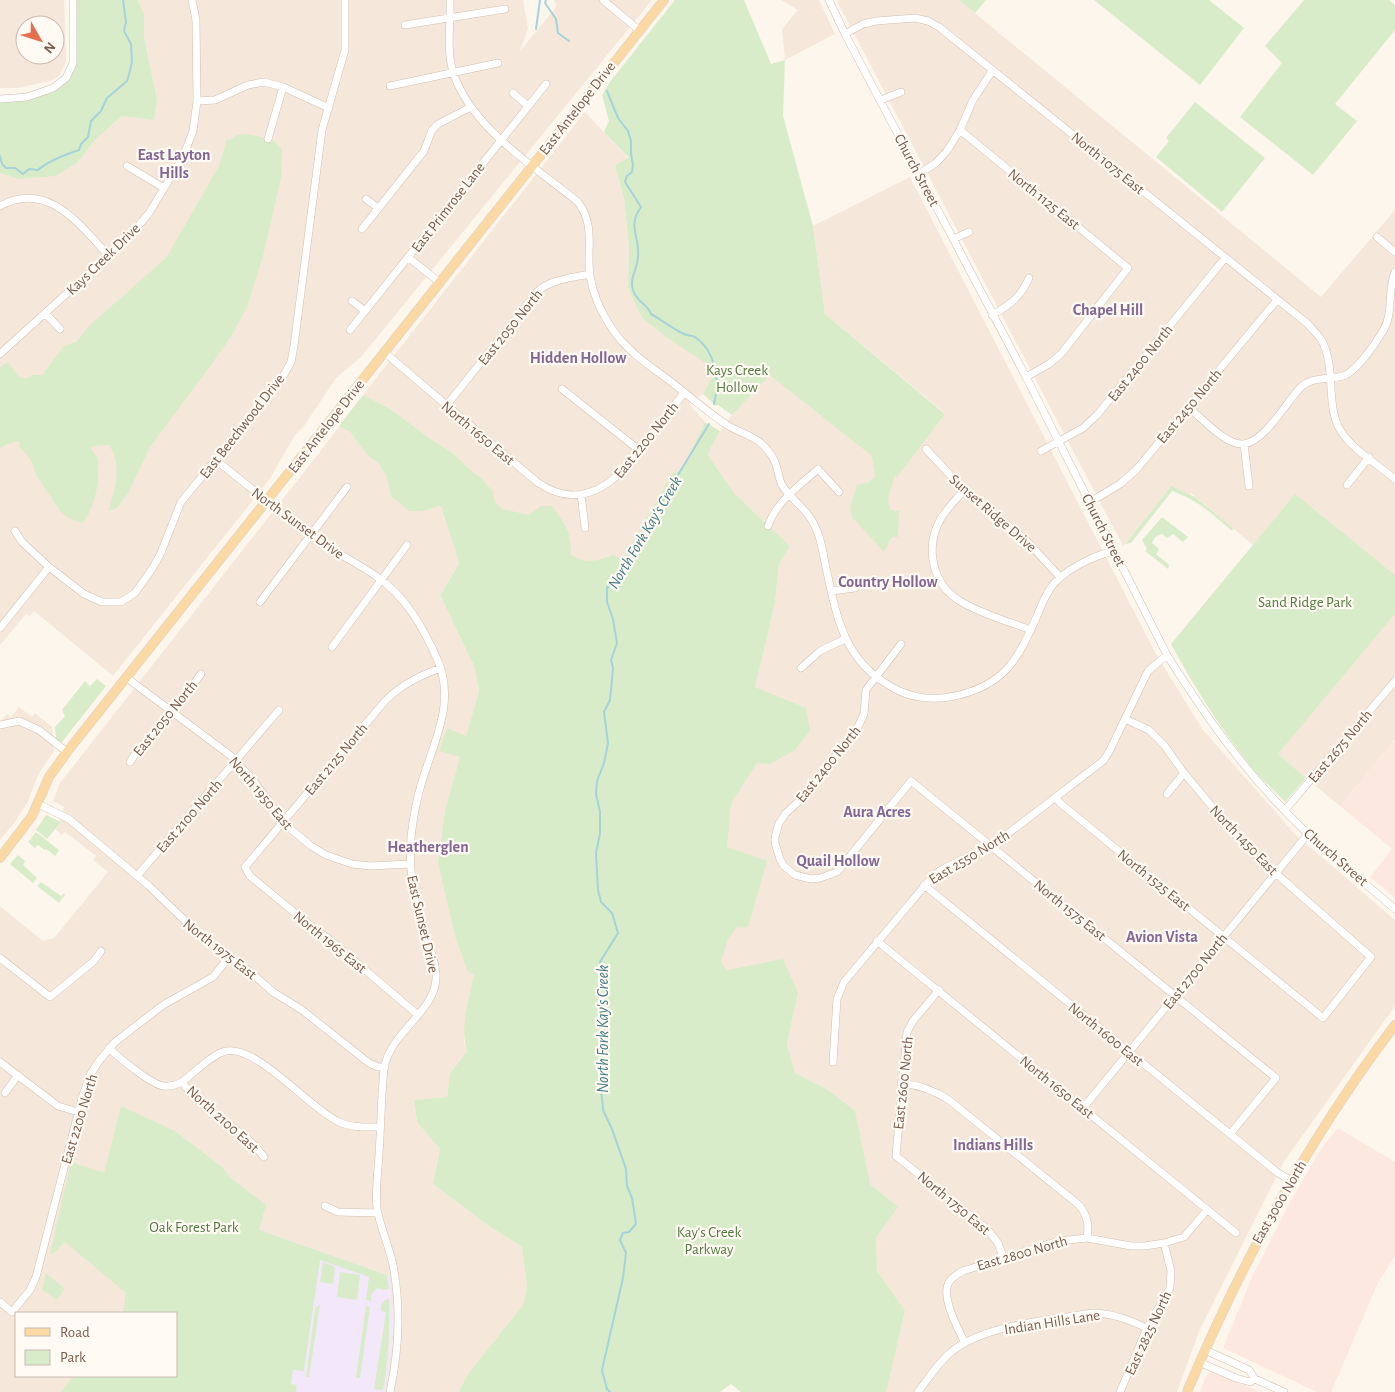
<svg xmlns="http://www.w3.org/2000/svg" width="1395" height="1392" viewBox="0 0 1395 1392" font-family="'Alegreya Sans',sans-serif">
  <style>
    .residential { fill: #f5e8da; fill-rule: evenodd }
    .commercial { fill: #fde8e0 }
    .education { fill: #f3e8fa }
    .green { fill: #d8ecc9 }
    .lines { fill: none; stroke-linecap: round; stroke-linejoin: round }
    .stream { stroke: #a5d3da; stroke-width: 2 }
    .minor-casing { stroke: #d1beb0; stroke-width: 8 }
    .major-casing { stroke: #dad1cd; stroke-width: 10 }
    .minor { stroke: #fff; stroke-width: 7 }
    .major { stroke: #fbd9a5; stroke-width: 9 }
    .labels { text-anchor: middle; stroke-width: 4.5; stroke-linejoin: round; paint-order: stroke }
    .street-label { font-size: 15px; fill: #7a5c4d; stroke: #fffaf3 }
    .park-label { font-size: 15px; fill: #537a41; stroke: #fffaf3 }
    .neighbourhood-label { font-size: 16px; font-weight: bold; fill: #846695; stroke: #fffaf3 }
    .water-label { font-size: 16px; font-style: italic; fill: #437c86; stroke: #fffaf3 }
  </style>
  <rect width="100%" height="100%" fill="#fdf6ec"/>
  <!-- residential -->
  <path class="residential" d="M0 0H64L66 62 59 76 50 81 17 88H0ZM25 25H55V55H25Z
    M138 0H523L528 29 520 51 557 6 554 0H652L361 357 336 378 304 426 295 435 269 480 113 676 34 611 30 616 26 614 0 645V173L19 179 77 163 97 138 122 116 154 119 157 99 144 37V14Z
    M781 0H819L835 34 785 60 782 29 798 10Z
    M841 0H959L1321 297 1395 210V575L1295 495 1253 545 1191 493 1188 496H1184L1171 486 1123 546 837 1Z
    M585 112 629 159 615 165 624 199 629 246 628 288 642 318 666 337 717 370 703 394 689 404 705 422 682 469 672 474 614 575 603 590 363 395Z
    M910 177 1156 654 1203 730 1295 834 1395 920V1006L1283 1163 1200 1329 1177 1392H885L905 1312 877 1271 876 1238 897 1207 870 1184 825 1088 795 1073 787 1044 798 993 746 985 707 955 722 804 755 687 775 603 779 564 790 546 734 493 708 455 711 447 720 431 732 415 770 375 945 413 825 314 813 226Z
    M340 426 350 432 367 455 379 464 386 476 391 496 422 511 441 506 444 519 455 545 459 564 440 595 474 666 479 691 445 810 438 862 475 974 466 1017 464 1042 467 1051 450 1074 447 1097 414 1100 417 1122 440 1149 433 1184 489 1226 522 1247 527 1286 523 1305 468 1374 458 1392H0V906L43 941 54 938 108 872 93 860 96 856 65 832 62 835 56 830 64 807 53 801 60 783ZM16 1313H176V1376H16Z
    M1395 614V740L1340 806 1277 754Z
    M19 707 32 717 35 713 52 727 54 751 39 773 27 803 15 822 0 840V719L2 720 7 714 11 717Z"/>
  <!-- commercial -->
  <path class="commercial" d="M1395 740V898L1370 877 1392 849 1340 806Z
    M1338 1128 1395 1162V1256L1378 1283 1331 1392H1317L1223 1348 1253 1275 1291 1200 1321 1149Z
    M1210 1372 1215 1373 1260 1392H1200L1205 1378Z"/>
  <!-- education -->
  <path class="education" d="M259 1230 390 1276 393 1318 392 1346 385 1392H200Z"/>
  <!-- green -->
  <path class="green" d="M76 0H138L144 14V37L157 99 154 120 122 116 97 138 77 163 55 176 19 179 0 173V100L21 99 70 76 75 68 77 55Z
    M675 0H744L771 64 785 60 783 116 813 226 825 314 945 414 897 477 895 475 888 498 890 510 899 511 898 537H892L884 552 852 517 850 507 857 485 869 482 875 477 872 456 770 375 732 415 718 405 716 406 703 394 716 370 666 337 642 318 628 288 629 246 624 199 615 165 629 158 604 132 609 121 602 95 609 83Z
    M959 0H986L975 13Z
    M1094 0H1209L1244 28 1200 85Z
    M1304 0H1389L1395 5V30L1335 104 1357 121 1313 175 1240 117 1282 63 1265 46Z
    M1195 102 1265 158 1222 212 1156 157 1169 141 1166 138Z
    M247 134 272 139 282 150 281 178 263 256 247 307 232 335 211 365 150 447 127 495 117 508 108 511C115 488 123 467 109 445L93 446 91 450 97 456C101 475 96 509 82 523L69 518 60 511 36 475 31 460 20 447 19 441 10 443 0 448V367L8 362 18 376 25 379 33 375H42L64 346 76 342 90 325 166 258 219 166 227 139 230 140 237 135Z
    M363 395 390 409 432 440 454 454 469 469 482 479 493 492 495 502 503 509 529 515 541 506H552C563 522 574 534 570 554 586 565 597 561 613 555L623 559 672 474 682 469 705 422 720 431 711 447 708 455 734 493 790 546 779 564 775 603 755 687 806 708 810 731 795 750 770 764 757 763 731 803 727 847 767 861 748 927 736 928 728 939 721 962 727 970 783 959 798 993 787 1044 795 1073 825 1088 855 1111 870 1184 898 1207 876 1238 877 1271 905 1311 886 1392H741L731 1384 720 1392H458L468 1374 523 1305 527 1286 522 1247 489 1226 433 1184 440 1149 417 1122 414 1100 447 1097 450 1074 467 1051C459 1027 470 998 474 974L468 972 455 936 438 862 445 810 460 757 439 751 447 728 466 736 479 691 474 666 440 595 459 564C455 544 446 526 441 506L422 511H409L391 496 386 476 379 464 367 455 350 432 339 426Z
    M1171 486 1195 497 1233 528 1232 531C1211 513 1198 500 1172 491L1131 543 1125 544Z
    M1295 494 1395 575V614L1278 754 1306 778 1285 802C1275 791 1263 781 1253 769 1221 730 1195 688 1171 644Z
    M1162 517 1188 537 1183 542 1173 534 1167 538 1162 534 1155 537 1152 543 1159 549 1156 554 1169 565 1168 569 1145 551 1147 549 1142 540Z
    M97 679 106 686 62 742 56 741 55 727 65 716 62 710 85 681 90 686Z
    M46 815 61 822 47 839 36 830Z
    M36 832 59 850 55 856 46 849 45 850 38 845 35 848 28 842Z
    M18 855 25 861 23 865 37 878 33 883 10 864Z
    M41 882 61 896 64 893 65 895 59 903 37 886Z
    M121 1106 175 1131 222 1167 232 1179 266 1205 259 1230 387 1275 389 1289 382 1290 378 1288 372 1293 371 1301 366 1300 369 1277 320 1260 304 1371 293 1370 291 1384 297 1385 296 1392H61L74 1376H176V1313H123L126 1293 65 1242 55 1252 50 1254 71 1162 104 1173Z
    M323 1262 335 1267 333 1284 320 1282Z
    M340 1272 360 1275 357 1300 337 1297Z
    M46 1273 65 1289 57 1300 42 1290Z
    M387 1299H389C390 1330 389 1360 383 1390L374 1389 386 1312 381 1311C380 1306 382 1302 387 1299Z
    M320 1304 309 1377H306L315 1309Z
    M366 1306 370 1307 360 1378H356Z"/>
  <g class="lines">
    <!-- stream -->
    <path class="stream" d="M546 0 545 3 556 19 558 33 569 41
      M536 29 540 0
      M607 91 618 118 628 131 631 141V154L633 165 632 172 627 176 625 182 641 207C627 226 640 237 638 256 638 268 629 278 633 290 637 303 647 303 651 314 662 320 673 329 684 334 688 336 691 335 695 337 716 351 720 381 714 404
      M0 156 2 164 6 168H15L23 174 29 169 38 170C47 162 67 154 79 150L81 144 88 137 91 121 101 111 107 98 127 81 130 71 132 62 131 44 124 31 126 22 123 0
      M610 1392 607 1389 602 1370 623 1278 626 1253 620 1240 623 1233 629 1232 636 1224 632 1198 627 1186 626 1169 612 1129 603 1110 601 1087 604 1081 605 1069 600 1051 604 1035 606 1000 604 980 600 972V962L618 933 612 913 601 902 598 890 596 853 600 834V812L596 794 597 781 604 763 608 743 604 712 610 700 613 668 611 660 617 643 613 619 607 602V588L614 580 709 424"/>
    <defs>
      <path id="minor" d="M450 0C451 24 446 49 453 72 471 128 534 166 578 202 596 226 586 248 590 276 593 295 602 314 613 330 627 351 650 366 670 381 688 395 705 410 724 423 736 432 752 434 763 445 769 451 775 459 777 468 779 474 779 480 782 485 789 497 801 505 809 516 819 530 822 546 825 563 836 613 842 659 890 686 909 698 933 701 955 696 1004 685 1017 661 1036 618 1041 607 1045 595 1052 586 1064 570 1095 555 1114 551
        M603 0 639 30
        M829 0 845 34 1026 377 1167 655C1209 722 1251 780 1308 834 1336 860 1366 884 1395 909
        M405 25 505 9
        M845 34 863 24 876 21 915 18 928 21 939 27 1308 324C1312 329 1317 334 1321 339 1336 365 1326 399 1338 426 1348 447 1377 464 1395 479
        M390 86 498 63
        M513 93 528 106
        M0 99 27 97 53 88 66 78 73 63V0
        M881 100 901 92
        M197 101 215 100 248 85 264 82 283 87 329 108
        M960 130 1128 268 1061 354 1049 364 1026 377
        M268 139 283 87
        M127 166 164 188
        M919 174 936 163 947 151 960 130 973 100 993 70
        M366 199 378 208
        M0 206C48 180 80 225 109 256
        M362 229 424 151 432 130 438 124 471 107
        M1377 237 1395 252
        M953 239 969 232
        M408 257 439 282
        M352 301 365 311
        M45 313 60 329
        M992 315C1010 305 1021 297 1029 278
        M350 330 546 84
        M384 352 537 482C568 504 597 496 622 471L684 393
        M0 354 129 237 149 213 183 157 193 131 197 101 196 20 192 0
        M562 389 639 450
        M446 406 537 292C551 279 571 278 590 274
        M1188 407C1202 418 1226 446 1244 444 1265 441 1286 403 1300 388 1312 376 1328 380 1343 376 1356 372 1376 343 1383 331 1394 313 1387 291 1395 272
        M1244 444 1249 486
        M926 449 964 490 1025 539 1060 577
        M1041 451 1083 428 1097 415 1225 258
        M216 460C248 486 280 512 312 536 333 552 355 561 376 576 406 596 424 629 438 661 456 704 433 743 421 785 416 802 413 819 411 837 409 864 412 891 419 916 425 935 434 954 436 973 439 1011 390 1030 384 1069 381 1097 381 1126 379 1154 378 1172 375 1191 377 1208 380 1227 389 1246 393 1265 401 1307 399 1350 390 1392
        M1347 485 1369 457
        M964 490C956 500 946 509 940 520 925 548 932 584 960 601 981 614 1007 621 1031 630
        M581 494 585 528
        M1090 502 1120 484 1136 470 1277 300
        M768 526C776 502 799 486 818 469L839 492
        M15 531 22 542 49 567 84 594 102 602H121L135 593 152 569 160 555 181 502 281 380 291 362 294 346 322 130 345 50V0
        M831 591 855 588
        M260 602 347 487
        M0 628 49 567
        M901 644 866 690 864 714 857 729 798 802 786 813 779 823 775 837V843L780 859 784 866 795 875 811 879 820 878 837 872 911 781 1276 1078 1230 1134
        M332 647 407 545
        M801 668 820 651 845 639
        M127 678 231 756 253 780 287 826 311 846 326 855 352 864 370 866 410 864
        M0 725 19 721 39 730 67 752
        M130 762 137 751 163 725 201 674
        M1167 794 1184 773
        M1056 797 1060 803 1323 1018 1371 957 1281 878 1236 835 1184 773 1164 745 1149 730 1125 719
        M38 804 69 819 149 886 202 937 249 971 273 992 302 1010 369 1063 378 1067H385
        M1285 810 1395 681
        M137 876 279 710
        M924 885 1230 1134 1278 1173 1290 1180
        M877 941 1236 1233
        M0 958 50 997 94 961 101 951
        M939 990 913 1021 907 1032 896 1156 987 1229 998 1243 1003 1257
        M418 1015 330 940 301 918 250 876 245 867 385 701C401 685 420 675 441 668
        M109 1048C119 1058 151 1084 163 1086 170 1087 176 1085 182 1082 194 1073 212 1054 226 1051 257 1045 309 1108 339 1122 352 1128 367 1127 381 1127
        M0 1062 58 1106 78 1112
        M833 1062 837 999 844 982 932 877 941 870 997 842 1103 761 1109 752 1148 671 1167 655
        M182 1082C203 1113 242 1126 264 1157
        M901 1083C919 1085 934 1090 949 1100L1079 1205C1088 1216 1089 1225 1087 1238
        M5 1093 18 1075
        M1083 1108 1308 834
        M325 1206 338 1212 378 1213
        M0 1302 12 1312 30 1290 36 1277 82 1098 90 1075 99 1061 115 1042 163 1005 213 977 229 957
        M965 1343C958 1329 942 1299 948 1284 951 1278 957 1274 963 1271L1058 1241 1087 1238 1131 1246H1145L1164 1243 1184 1237 1207 1210
        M1205 1350 1249 1370 1255 1379 1284 1392
        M1199 1362 1236 1378 1250 1382 1255 1379
        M918 1392C928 1379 937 1364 950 1353 982 1325 1050 1320 1092 1313 1112 1313 1129 1320 1147 1328
        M1120 1392 1147 1328 1170 1288 1171 1271 1164 1243"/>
      <path id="major" d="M0 858 32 816 49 777 67 752 664 0
        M1187 1392C1242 1261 1309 1138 1395 1025"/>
    </defs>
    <!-- minor casing -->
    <use href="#minor" class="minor-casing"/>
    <!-- major casing -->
    <use href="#major" class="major-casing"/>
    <!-- minor -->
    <use href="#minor" class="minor"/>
    <!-- major -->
    <use href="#major" class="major"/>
  </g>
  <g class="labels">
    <!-- street labels -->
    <g class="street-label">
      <text transform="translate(577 108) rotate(-52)" y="5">East Antelope Drive</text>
      <text transform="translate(1108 163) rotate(39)" y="5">North 1075 East</text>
      <text transform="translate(917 170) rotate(62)" y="5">Church Street</text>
      <text transform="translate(1044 199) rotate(39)" y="5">North 1125 East</text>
      <text transform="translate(448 207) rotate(-52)" y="5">East Primrose Lane</text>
      <text transform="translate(103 259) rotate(-44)" y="5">Kays Creek Drive</text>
      <text transform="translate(510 327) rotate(-51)" y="5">East 2050 North</text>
      <text transform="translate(1140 363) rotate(-51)" y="5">East 2400 North</text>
      <text transform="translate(1189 406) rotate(-50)" y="5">East 2450 North</text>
      <text transform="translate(242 426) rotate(-52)" y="5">East Beechwood Drive</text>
      <text transform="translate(326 426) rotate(-52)" y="5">East Antelope Drive</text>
      <text transform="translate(478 433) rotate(40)" y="5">North 1650 East</text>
      <text transform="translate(646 440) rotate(-51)" y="5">East 2200 North</text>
      <text transform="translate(993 513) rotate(41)" y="5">Sunset Ridge Drive</text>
      <text transform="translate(298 523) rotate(36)" y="5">North Sunset Drive</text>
      <text transform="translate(1104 530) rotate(63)" y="5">Church Street</text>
      <text transform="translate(165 718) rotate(-51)" y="5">East 2050 North</text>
      <text transform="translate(1340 746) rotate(-50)" y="5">East 2675 North</text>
      <text transform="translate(336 759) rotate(-50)" y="5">East 2125 North</text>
      <text transform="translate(828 764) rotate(-51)" y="5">East 2400 North</text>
      <text transform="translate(261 793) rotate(50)" y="5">North 1950 East</text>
      <text transform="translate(189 816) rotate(-49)" y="5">East 2100 North</text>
      <text transform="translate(1244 840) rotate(46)" y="5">North 1450 East</text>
      <text transform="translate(969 857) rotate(-31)" y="5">East 2550 North</text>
      <text transform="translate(1336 857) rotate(41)" y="5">Church Street</text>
      <text transform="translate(1154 880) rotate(39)" y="5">North 1525 East</text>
      <text transform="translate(1070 910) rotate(39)" y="5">North 1575 East</text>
      <text transform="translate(423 924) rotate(77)" y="5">East Sunset Drive</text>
      <text transform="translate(330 942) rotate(39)" y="5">North 1965 East</text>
      <text transform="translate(220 949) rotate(38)" y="5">North 1975 East</text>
      <text transform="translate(1195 971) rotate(-51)" y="5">East 2700 North</text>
      <text transform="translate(1106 1034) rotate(39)" y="5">North 1600 East</text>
      <text transform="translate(903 1083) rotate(-84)" y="5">East 2600 North</text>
      <text transform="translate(1057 1087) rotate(39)" y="5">North 1650 East</text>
      <text transform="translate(79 1119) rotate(-73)" y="5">East 2200 North</text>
      <text transform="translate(223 1119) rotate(42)" y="5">North 2100 East</text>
      <text transform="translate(1279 1202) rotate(-60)" y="5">East 3000 North</text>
      <text transform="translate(954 1203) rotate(40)" y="5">North 1750 East</text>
      <text transform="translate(1022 1253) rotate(-16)" y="5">East 2800 North</text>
      <text transform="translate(1052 1322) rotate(-9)" y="5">Indian Hills Lane</text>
      <text transform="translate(1148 1333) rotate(-65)" y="5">East 2825 North</text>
    </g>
    <!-- park labels -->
    <g class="park-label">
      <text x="737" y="375">Kays Creek<tspan x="737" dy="17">Hollow</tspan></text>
      <text x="1305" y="607">Sand Ridge Park</text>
      <text x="194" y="1232">Oak Forest Park</text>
      <text x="709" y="1237">Kay's Creek<tspan x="709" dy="17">Parkway</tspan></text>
    </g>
    <!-- neighbourhood labels -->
    <g class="neighbourhood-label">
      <text x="174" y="160">East Layton<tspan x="174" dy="18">Hills</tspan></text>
      <text x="1108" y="315">Chapel Hill</text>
      <text x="578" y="363">Hidden Hollow</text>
      <text x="888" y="587">Country Hollow</text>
      <text x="877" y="817">Aura Acres</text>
      <text x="428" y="852">Heatherglen</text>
      <text x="838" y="866">Quail Hollow</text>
      <text x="1162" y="942">Avion Vista</text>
      <text x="993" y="1150">Indians Hills</text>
    </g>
    <!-- water labels -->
    <g class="water-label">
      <text transform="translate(644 532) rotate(-59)" y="6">North Fork Kay's Creek</text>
      <text transform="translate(602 1029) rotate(-90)" y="6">North Fork Kay's Creek</text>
    </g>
  </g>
  <!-- legend -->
  <rect x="15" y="1312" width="162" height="65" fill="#fffaf3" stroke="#cabbb1"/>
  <rect x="25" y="1328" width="25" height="8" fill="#fbd9a5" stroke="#cabbb1"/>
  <text x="60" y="1337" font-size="15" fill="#7a5c4d">Road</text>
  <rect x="25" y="1350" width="25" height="15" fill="#d8ecc9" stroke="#cabbb1"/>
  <text x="60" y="1362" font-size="15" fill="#7a5c4d">Park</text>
  <!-- north arrow -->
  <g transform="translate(40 40) rotate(129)"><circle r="24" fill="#fffaf3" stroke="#cabbb1"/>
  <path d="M0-4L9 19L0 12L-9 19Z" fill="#e76f51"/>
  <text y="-8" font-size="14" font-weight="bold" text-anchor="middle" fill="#7a5c4d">N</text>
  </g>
</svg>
